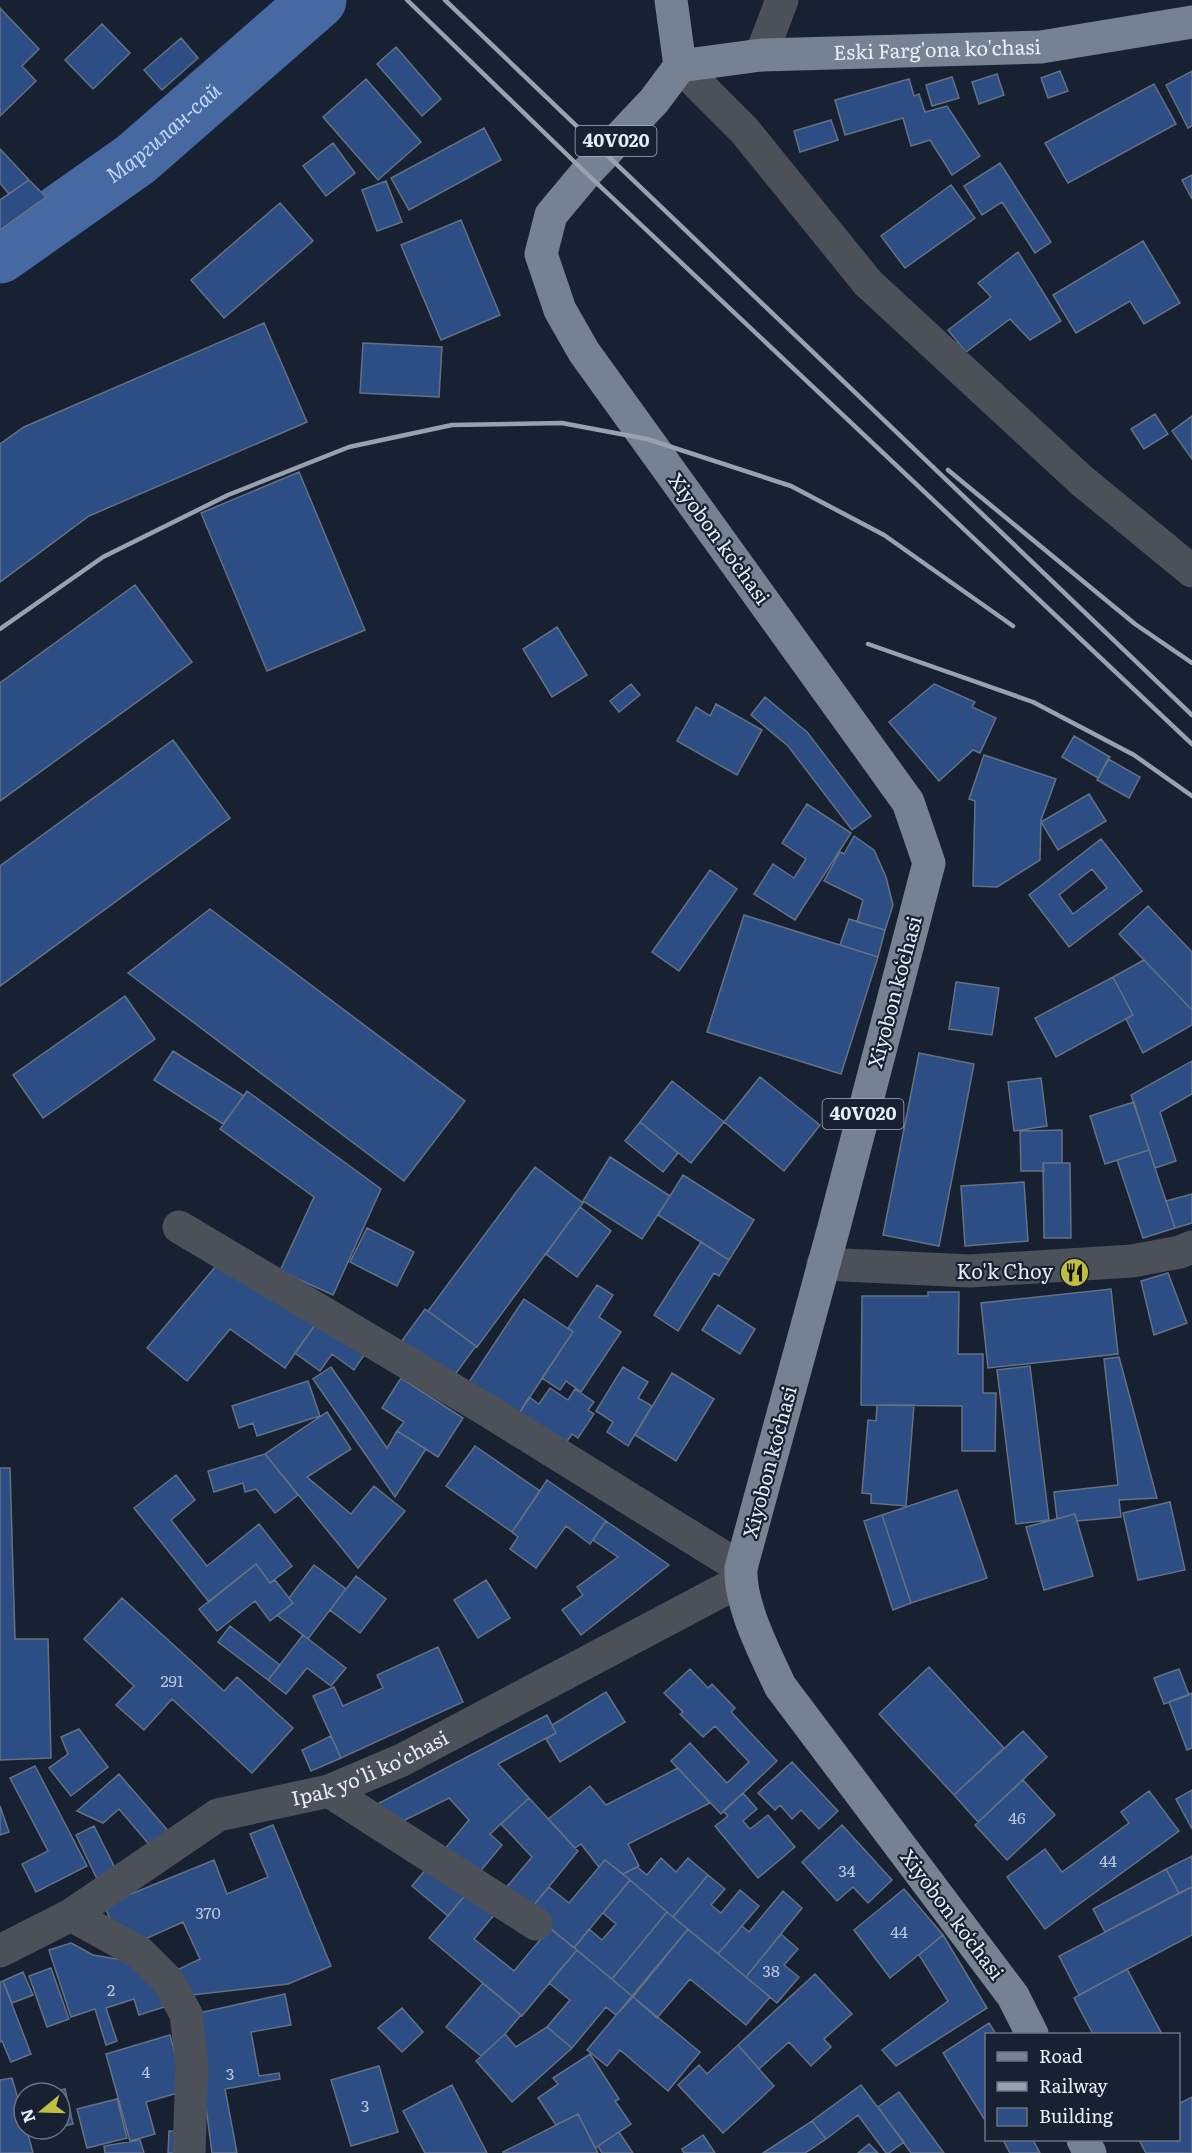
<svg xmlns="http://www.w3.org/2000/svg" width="1192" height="2153" viewBox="0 0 1192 2153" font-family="Literata,serif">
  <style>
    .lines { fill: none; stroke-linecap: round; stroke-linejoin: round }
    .river { stroke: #4669a2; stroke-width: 57 }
    .building { fill: #2c4e84; stroke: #647184; stroke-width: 1.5; fill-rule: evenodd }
    .minor { stroke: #4c5159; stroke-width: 33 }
    .major { stroke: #768192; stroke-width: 33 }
    .rail { stroke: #99a1ae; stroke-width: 4.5 }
    .labels { text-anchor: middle; stroke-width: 4.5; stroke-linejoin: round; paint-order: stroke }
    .number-label { font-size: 16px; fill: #b8c5db }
    .shield { fill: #172131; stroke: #a8b0bc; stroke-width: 1.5 }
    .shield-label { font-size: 18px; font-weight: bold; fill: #e6edf8 }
    .street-label { font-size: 20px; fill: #e6edf8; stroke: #172131 }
    .poi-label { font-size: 20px; fill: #e6edf8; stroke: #172131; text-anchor: end }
    .water-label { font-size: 21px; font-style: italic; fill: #c1d6f8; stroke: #172131 }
  </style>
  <rect width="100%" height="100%" fill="#172131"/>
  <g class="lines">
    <!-- river -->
    <path class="river" id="s1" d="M0 255 136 159 318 0"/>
  </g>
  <!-- building -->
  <path class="building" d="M0 8 39 49 22 66 36 81 0 116Z
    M102 24 130 53 93 89 65 60Z
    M181 38 198 58 162 90 144 70Z
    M396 47 441 99 422 116 377 64Z
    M1060 71 1068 91 1048 98 1041 78Z
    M1192 71V126L1188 128 1166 85Z
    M997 74 1004 95 979 104 972 82Z
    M952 77 959 98 932 106 926 85Z
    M366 79 421 142 378 180 323 117Z
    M909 79 914 96 919 94 925 112 947 106 980 156 952 175 930 140 911 146 903 118 845 135 835 100Z
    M1154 84 1176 124 1068 183 1045 143Z
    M831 120 838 140 800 152 794 131Z
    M484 128 501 160 409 210 391 178Z
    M333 143 355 173 326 196 303 166Z
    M0 149 29 180 9 194 0 183Z
    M1000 163 1051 242 1035 253 1002 202 982 215 964 186Z
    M1192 175V199L1182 180Z
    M29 180 46 197 0 230V200Z
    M386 181 402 222 377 231 362 190Z
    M951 185 975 218 905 268 881 236Z
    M280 203 313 241 224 318 191 280Z
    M461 220 500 315 441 340 401 245Z
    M1143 241 1180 303 1144 324 1130 301 1076 333 1053 295Z
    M1018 252 1061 321 1030 340 1010 319 966 352 948 330 991 297 978 283Z
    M264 323 307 422 89 516 0 582V444L24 427Z
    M363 343 442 347 439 397 360 393Z
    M1155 414 1168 434 1144 449 1131 429Z
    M1192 416V459L1172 431Z
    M299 472 365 630 267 671 201 513Z
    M135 585 192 662 0 801V683Z
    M557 627 587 675 552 697 523 649Z
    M631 684 640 695 619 712 610 701Z
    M934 684 975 702 972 707 996 718 980 753 973 750 939 781 889 722Z
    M765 697 807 732 871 816 852 830 788 746 751 715Z
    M716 704 762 730 737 775 677 741 696 707 710 716Z
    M1074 736 1110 757 1098 778 1062 757Z
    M173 740 230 818 0 986V866Z
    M984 755 1056 779 1041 820 1040 860 997 887 973 886 975 801 969 799Z
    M1108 759 1140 777 1129 798 1097 780Z
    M1089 794 1106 821 1058 850 1041 822Z
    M807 804 851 833 795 920 754 894 773 864 794 878 806 859 782 843Z
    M854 836 874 850 886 877 893 905 885 930 857 922 863 900 824 881 840 852 844 854Z
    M1101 839 1142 891 1069 947 1029 895ZM1092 869 1107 888 1073 914 1059 895Z
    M710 870 737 889 679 971 652 952Z
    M1148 906 1192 952V1010L1119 934Z
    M210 909 465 1101 404 1181 128 973Z
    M744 915 878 957 841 1074 707 1032Z
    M849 919 885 930 878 957 840 945Z
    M1144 960 1192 1010V1025L1143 1053 1126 1019 1133 1015 1113 977Z
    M1113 977 1133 1015 1056 1057 1035 1018Z
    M956 982 999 988 992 1035 949 1029Z
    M125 996 155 1039 43 1118 13 1075Z
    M173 1051 244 1096 223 1124 154 1080Z
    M919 1053 974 1064 939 1246 883 1235Z
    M1192 1061V1094L1160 1112 1176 1161 1155 1168 1131 1095Z
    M760 1077 820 1125 784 1171 724 1122Z
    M1041 1078 1047 1126 1014 1131 1008 1082Z
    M672 1081 724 1122 691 1163 640 1122Z
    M247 1091 381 1189 333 1295 280 1271 314 1197 220 1129Z
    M1134 1102 1149 1150 1105 1164 1090 1116Z
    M640 1122 678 1153 663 1172 625 1141Z
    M1062 1130V1163H1043L1044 1171H1021L1020 1131Z
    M1149 1150 1175 1228 1143 1238 1117 1160Z
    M610 1157 670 1196 642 1239 583 1201Z
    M1043 1163H1070L1071 1238H1044Z
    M535 1167 583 1203 477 1347 428 1311Z
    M683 1175 754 1220 729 1260 658 1215Z
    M1024 1182 1028 1241 965 1246 961 1186Z
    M1192 1194V1223L1175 1228 1166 1201Z
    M580 1207 611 1231 577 1277 546 1254Z
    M367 1228 414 1252 397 1286 350 1262Z
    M701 1242 729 1260 719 1276 714 1273 678 1331 654 1315Z
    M221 1260 319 1319 285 1368 230 1329 187 1381 147 1348Z
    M1168 1273 1187 1323 1154 1335 1141 1281Z
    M597 1285 613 1295 599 1317 621 1332 581 1392 566 1381 560 1390 542 1378 573 1332 568 1328Z
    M1111 1289 1118 1354 988 1368 981 1303Z
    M928 1292H959L958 1354H983V1393H996L995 1451H962V1406L861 1405 862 1296H928Z
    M524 1299 573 1332 518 1415 469 1382Z
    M718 1305 755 1329 740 1354 702 1330Z
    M425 1309 476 1346 451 1380 401 1342Z
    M319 1319 366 1352 354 1370 332 1354 320 1371 295 1353Z
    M1119 1357 1157 1498 1119 1500 1121 1517 1077 1521 1075 1514 1057 1519 1054 1492 1118 1485 1104 1359Z
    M1030 1366 1049 1520 1016 1524 997 1370Z
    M331 1367 387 1448 397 1431 426 1449 395 1497 313 1379Z
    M623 1367 648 1382 638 1398 652 1406 628 1446 607 1432 613 1422 596 1411Z
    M672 1373 714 1399 676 1461 635 1435Z
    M401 1378 463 1418 438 1457 397 1431 404 1422 382 1408Z
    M308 1381 320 1416 257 1436 253 1423 239 1428 232 1406Z
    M550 1388 568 1400 575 1389 594 1402 588 1410 594 1414 578 1438 572 1434 564 1446 518 1415 529 1397 539 1404Z
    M877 1405H914L906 1506 871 1503V1494L862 1493 868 1420 876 1421Z
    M327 1412 351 1449 307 1477 351 1514 374 1486 405 1511 358 1568 265 1454Z
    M475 1446 540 1491 512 1532 446 1486Z
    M265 1454 298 1495 275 1513 256 1489 245 1492 243 1483 214 1492 208 1471Z
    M0 1468H10L15 1639H48L51 1758 0 1760Z
    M176 1475 195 1500 171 1520 207 1566 259 1524 292 1566 270 1583 256 1564 209 1602 134 1508Z
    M547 1480 606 1521 590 1544 566 1526 536 1568 510 1549 518 1537 512 1532Z
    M957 1490 987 1578 911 1603 882 1515Z
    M1170 1502 1185 1570 1138 1580 1123 1513Z
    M1075 1514 1093 1576 1044 1590 1026 1527Z
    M882 1515 911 1603 893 1610 864 1521Z
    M606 1521 669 1565 581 1635 562 1610 583 1595 577 1587 618 1557 593 1540Z
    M256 1564 270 1583 275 1580 293 1603 270 1621 255 1601 217 1631 199 1609Z
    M314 1565 346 1589 308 1639 277 1615 293 1603 289 1598Z
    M356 1576 386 1599 360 1633 330 1610Z
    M486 1580 510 1618 478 1638 454 1600Z
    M122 1598 224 1691 237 1677 293 1728 252 1773 172 1699 144 1730 116 1705 134 1686 84 1639Z
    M230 1626 280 1665 268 1680 218 1642Z
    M303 1635 346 1668 331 1686 307 1668 286 1694 268 1680Z
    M438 1647 463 1702 341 1758 313 1696 334 1687 343 1706 383 1688 377 1675Z
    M929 1667 1004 1748 954 1795 879 1714Z
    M690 1669 708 1688 712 1684 735 1708 731 1712 777 1761 721 1814 671 1761 690 1743 727 1783 749 1762 715 1726 703 1737 680 1714 683 1712 664 1693Z
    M1179 1669 1189 1695 1164 1704 1154 1678Z
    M606 1692 625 1722 560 1762 546 1739 556 1733 552 1725Z
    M1192 1693V1748L1187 1750 1169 1702Z
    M547 1715 556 1733 498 1764 529 1798 490 1834 502 1845 473 1880 438 1857 469 1820 449 1798 391 1827 370 1808Z
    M79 1729 108 1767 71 1796 49 1768 68 1754 61 1737Z
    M1023 1731 1047 1757 978 1822 954 1795Z
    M331 1736 341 1758 311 1771 302 1750Z
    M792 1762 838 1811 819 1829 801 1810 792 1819 780 1805 775 1810 758 1793Z
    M35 1766 87 1866 36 1892 22 1864 48 1851 10 1778Z
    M678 1768 710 1803 628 1844 639 1866 623 1874 605 1860 599 1867 581 1844 575 1848 548 1819 590 1786 606 1805Z
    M119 1774 170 1833 153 1849 119 1809 103 1823 77 1811Z
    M1023 1780 1055 1815 1007 1860 975 1825Z
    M1192 1790V1829L1176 1799Z
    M1149 1791 1179 1831 1045 1929 1007 1877 1045 1849 1062 1872 1129 1823 1121 1812Z
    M743 1793 757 1809 743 1821 750 1829 768 1815 795 1847 758 1878 715 1826 728 1816 723 1811Z
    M529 1798 578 1851 529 1911 504 1890 532 1857 501 1824Z
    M0 1806 9 1832 0 1835Z
    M273 1825 331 1966 288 1984 192 1995 179 1969 200 1959 183 1922 141 1941 113 1926 104 1905 214 1860 227 1894 268 1877 250 1834Z
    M842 1825 892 1880 868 1903 853 1887 837 1901 802 1862Z
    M94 1826 116 1870 97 1879 76 1835Z
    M1192 1856V1887L1179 1893 1166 1869Z
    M661 1858 676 1872 688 1858 708 1875 673 1917 623 1874 637 1867 647 1875Z
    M605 1860 630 1880 574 1948 529 1911 549 1887 569 1903Z
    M431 1863 467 1893 448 1916 412 1886Z
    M1166 1869 1179 1893 1105 1932 1093 1909Z
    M708 1875 725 1889 711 1905 721 1913 740 1890 759 1906 718 1954 673 1917Z
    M630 1880 667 1912 612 1979 574 1948 589 1929 602 1940 616 1924 603 1913Z
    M1192 1887V1935L1079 1995 1059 1956Z
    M904 1889 943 1935 890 1978 854 1930Z
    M783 1891 802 1908 746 1977 718 1954 742 1926 749 1932Z
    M467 1893 494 1915 474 1939 514 1971 550 1928 577 1950 522 2016 429 1938Z
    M667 1912 688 1929 633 1997 612 1979Z
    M688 1929 770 1997 746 2025 690 1979 657 2018 632 1996Z
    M781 1934 798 1949 784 1965 799 1977 777 2003 746 1977Z
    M943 1935 987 2008 896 2066 882 2050 948 2001 919 1955Z
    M71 1943 93 1955 129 1961 156 1981 164 2007 139 2015 134 1999 106 2008 117 2041 106 2045 95 2009 71 2017 49 1950Z
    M577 1950 633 1997 616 2015 606 2007 572 2048 547 2027 570 2000 549 1983Z
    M51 1968 69 2019 47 2027 29 1976Z
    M1127 1969 1162 2034H1093L1074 1998Z
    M23 1972 33 1995 12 2003 3 1981Z
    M815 1974 852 2014 824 2039 831 2047 811 2066 789 2042 759 2069 738 2045Z
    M3 1981 31 2054 11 2062 2 2041 0 2042V1982Z
    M483 1983 521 2015 505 2034 481 2056 446 2027Z
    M285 1994 291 2025 251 2032 259 2076 279 2073 280 2079 225 2089 237 2153H212L194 2014Z
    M632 1996 700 2052 668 2091 620 2050 607 2066 587 2050Z
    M402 2008 423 2032 402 2052 378 2028Z
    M989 2023 996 2034H986V2122L943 2053Z
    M547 2027 572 2048 512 2102 476 2061 505 2034 516 2047Z
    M170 2035 185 2091 146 2102 155 2134 130 2141 106 2054Z
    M738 2045 774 2086 723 2133 678 2085 699 2065 707 2074Z
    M590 2054 619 2099 615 2101 631 2124 595 2148 578 2114 556 2125 538 2098 558 2084 553 2078Z
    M379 2066 398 2132 351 2146 331 2080Z
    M12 2078 18 2099 24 2098V2129H50L28 2134 33 2153H0V2080Z
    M452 2085 487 2153H425L403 2111Z
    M861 2085 904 2142 889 2153H886L858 2115 826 2139 812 2121Z
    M65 2089 73 2124 60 2127V2093H46Z
    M899 2092 944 2153H911L878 2107Z
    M1192 2097V2153H1146L1139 2140H1178V2104Z
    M117 2099 127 2138 87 2148 77 2109Z
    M578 2114 598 2153H503V2152Z
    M812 2121 826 2139 805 2153H763Z
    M169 2131 189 2132 188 2153H168Z
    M619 2132 633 2153H602L598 2146Z
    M703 2135 715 2153H684L682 2149Z
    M140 2140 144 2153H105L104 2146Z
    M1003 2140H1033L1040 2153H1010Z
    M869 2144 878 2153H858Z"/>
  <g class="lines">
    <!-- minor -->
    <g class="minor">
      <path d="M761 55 782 0"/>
      <path d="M680 66 744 130 868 283 1081 480 1192 571"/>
      <path d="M179 1227 485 1409 741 1568"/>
      <path d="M823 1264 970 1271 1132 1261 1180 1252 1192 1247"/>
      <path d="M329 1791 536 1924"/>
      <path d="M71 1915 140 1953 168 1981 186 2014 192 2065 189 2153"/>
      <path id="s2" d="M0 1951 71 1915 218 1815 329 1791 402 1760 740 1581"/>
    </g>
    <!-- major -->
    <g class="major">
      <path d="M671 0 680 66"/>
      <path d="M680 66 654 101 586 173 551 215 541 254 560 310 584 352 908 802 929 863 834 1227 741 1568C739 1604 765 1653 780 1686L1013 1996 1032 2034"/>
      <path id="s3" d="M680 66 761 55 1041 47 1192 22"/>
      <path d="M1083 2140 1090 2153"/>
    </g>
    <!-- rail -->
    <path class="rail" d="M407 0 586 173 1192 744
      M445 0 1192 715
      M948 470 1135 624 1192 663
      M0 629 103 557 228 495 349 447 452 425 562 423 647 439 791 486 884 535 1013 626
      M868 644 1033 702 1134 755 1192 796"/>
  </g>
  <!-- icons -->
  <defs>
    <symbol id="restaurant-disc" viewBox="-11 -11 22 22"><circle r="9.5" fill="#bebf42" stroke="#172131"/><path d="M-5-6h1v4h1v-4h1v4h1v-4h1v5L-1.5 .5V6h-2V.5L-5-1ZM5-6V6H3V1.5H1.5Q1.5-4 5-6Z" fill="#111"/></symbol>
  </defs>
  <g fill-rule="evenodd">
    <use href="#restaurant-disc" x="1058" y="1256" width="33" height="33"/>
  </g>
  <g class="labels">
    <!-- number labels -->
    <g class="number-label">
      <text x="172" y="1687">291</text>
      <text x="1017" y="1824">46</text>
      <text x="1108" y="1867">44</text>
      <text x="847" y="1877">34</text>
      <text x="208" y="1919">370</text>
      <text x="899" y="1938">44</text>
      <text x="771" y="1977">38</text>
      <text x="111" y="1996">2</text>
      <text x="146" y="2078">4</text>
      <text x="230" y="2080">3</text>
      <text x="365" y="2112">3</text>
    </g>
    <!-- shield labels -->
    <g class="shield">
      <rect x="575.5" y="126" width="81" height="30" rx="4.5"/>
      <rect x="822.5" y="1099" width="81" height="30" rx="4.5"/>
    </g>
    <g class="shield-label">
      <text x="616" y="147">40V020</text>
      <text x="863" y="1120">40V020</text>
    </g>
    <!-- street labels -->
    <g class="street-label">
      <text dy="7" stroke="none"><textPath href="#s3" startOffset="258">Eski Farg'ona ko'chasi</textPath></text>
      <text transform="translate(719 539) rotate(54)" y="7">Xiyobon koʻchasi</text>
      <text transform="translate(895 992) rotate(-75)" y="7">Xiyobon koʻchasi</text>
      <text transform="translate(770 1462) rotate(-75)" y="7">Xiyobon koʻchasi</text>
      <text dy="7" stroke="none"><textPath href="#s2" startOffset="417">Ipak yo'li ko'chasi</textPath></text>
      <text transform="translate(952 1915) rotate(53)" y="7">Xiyobon koʻchasi</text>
    </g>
    <!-- poi labels -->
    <g class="poi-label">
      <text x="1053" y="1279">Ko'k Choy</text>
    </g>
    <!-- water labels -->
    <g class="water-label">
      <text dy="7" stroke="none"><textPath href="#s1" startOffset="204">Маргилан-сай</textPath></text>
    </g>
  </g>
  <!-- legend -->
  <rect x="985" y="2033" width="195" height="108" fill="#172131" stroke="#6a7381" stroke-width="1.5"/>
  <rect x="997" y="2052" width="30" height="9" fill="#768192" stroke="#6a7381" stroke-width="1.5"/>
  <text x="1039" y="2063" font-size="18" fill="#e6edf8">Road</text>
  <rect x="997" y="2082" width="30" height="9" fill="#99a1ae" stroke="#6a7381" stroke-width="1.5"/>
  <text x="1039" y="2093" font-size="18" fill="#e6edf8">Railway</text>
  <rect x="997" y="2108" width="30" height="18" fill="#2c4e84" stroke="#6a7381" stroke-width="1.5"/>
  <text x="1039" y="2123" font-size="18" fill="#e6edf8">Building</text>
  <!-- north arrow -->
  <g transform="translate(42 2111) rotate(251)"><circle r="28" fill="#172131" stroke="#6a7381" stroke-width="1.5"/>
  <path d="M0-4.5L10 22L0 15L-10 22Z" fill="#bebf42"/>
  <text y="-9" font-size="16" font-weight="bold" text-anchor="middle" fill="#e6edf8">N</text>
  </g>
</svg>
